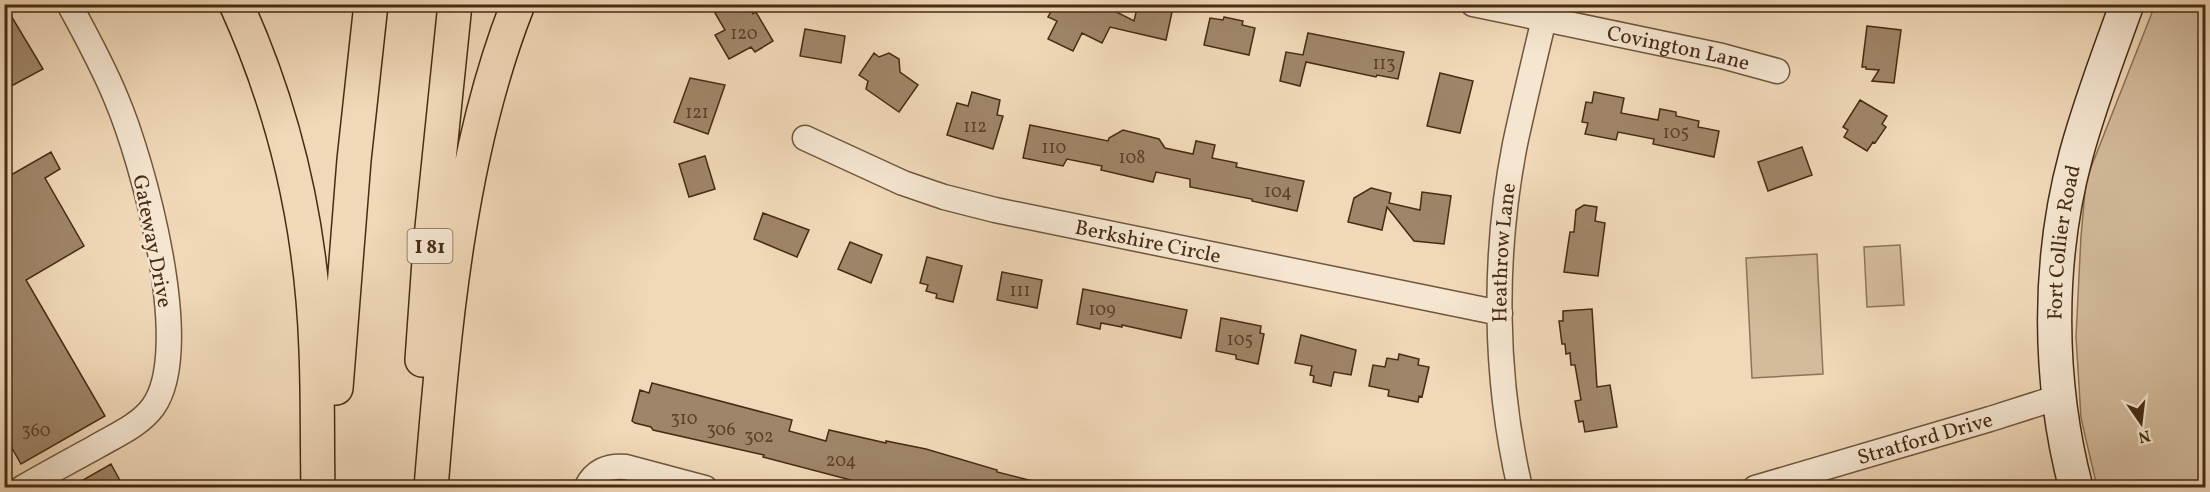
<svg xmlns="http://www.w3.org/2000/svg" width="2210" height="492" viewBox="0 0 2210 492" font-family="Vollkorn,serif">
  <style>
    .green { fill: #d3bb9c; stroke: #8d7358; stroke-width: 1.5 }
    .building { fill: #9f8569; stroke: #472b13; stroke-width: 1.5 }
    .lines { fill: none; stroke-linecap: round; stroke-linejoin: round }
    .street-casing { stroke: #71563c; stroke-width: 27 }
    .secondary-casing { stroke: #472b13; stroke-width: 36 }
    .highway-casing { stroke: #472b13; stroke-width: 36 }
    .street { stroke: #f5e6d1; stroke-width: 24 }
    .secondary { stroke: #f5e6d1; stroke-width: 33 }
    .highway { stroke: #f0d8b8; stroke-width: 33 }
    .labels { text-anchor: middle; stroke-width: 5; stroke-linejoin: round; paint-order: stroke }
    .number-label { font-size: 18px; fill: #5d4228 }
    .shield { fill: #f5e6d1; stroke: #7b634c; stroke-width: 1.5 }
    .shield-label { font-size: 20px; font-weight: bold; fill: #472b13 }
    .street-label { font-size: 21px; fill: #472b13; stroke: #f5e6d1 }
  </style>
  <rect width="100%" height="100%" fill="#f0d8b8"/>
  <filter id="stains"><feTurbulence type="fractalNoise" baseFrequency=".00333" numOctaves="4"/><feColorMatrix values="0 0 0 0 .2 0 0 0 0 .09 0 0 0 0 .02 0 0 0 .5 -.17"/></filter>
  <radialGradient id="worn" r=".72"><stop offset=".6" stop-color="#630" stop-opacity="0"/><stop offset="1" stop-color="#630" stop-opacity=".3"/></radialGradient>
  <!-- green -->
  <path class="green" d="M2155 5H2205V487H2097L2081 418 2076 337 2081 236 2086 180Z
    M1900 245 1904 305 1867 307 1864 247Z
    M1817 254 1823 374 1752 378 1746 258Z"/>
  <!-- building -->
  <path class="building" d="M4 4 43 69 4 90Z
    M717 4H748L753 14 756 12 773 41 755 52 751 47 729 59 715 35 725 30 715 13 720 10Z
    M1055 4H1101L1134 21 1138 4 1172 12 1166 40 1110 27 1102 43 1082 33 1073 51 1048 39 1057 21 1048 17Z
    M1224 17 1243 21 1242 25 1255 28 1249 55 1204 45 1210 18 1223 20Z
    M1867 26 1901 30 1894 83 1872 81 1879 70 1866 69V67H1862Z
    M805 29 845 36 841 63 800 56Z
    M1308 33 1404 52 1398 79 1377 75 1376 77 1306 62 1300 86 1280 81 1286 52 1303 55Z
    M874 53 879 57 889 53 899 59 900 72 918 85 899 112 866 89 868 81 859 75Z
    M1440 73 1473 81 1460 133 1427 126Z
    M690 78 725 85 708 134 674 122Z
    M972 92 1000 100 997 115 1003 116 993 149 947 135 957 103 968 106Z
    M1594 92 1624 98 1621 113 1658 120 1660 109 1676 112V116L1699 121 1698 127 1719 131 1714 157 1653 144 1654 139 1618 132 1616 140 1585 134 1588 123 1582 122 1586 102 1592 103Z
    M1860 100 1887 116 1882 124 1886 127 1875 143 1873 142 1867 151 1844 137 1848 130 1843 127Z
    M1030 125 1108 141 1109 138 1123 130 1159 139 1165 148 1193 154 1196 141 1215 145 1212 158 1237 163 1236 167 1304 181 1297 211 1252 201V199L1190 187V179L1156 172 1153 182 1101 170 1102 166 1067 159 1063 166 1023 158Z
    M1802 147 1812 175 1768 191 1758 162Z
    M51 152 60 169 45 178 84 246 26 280 105 416 21 464 4 434V179Z
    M705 156 715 189 689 197 679 164Z
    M1371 188 1391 193 1389 203 1420 210 1422 192 1451 196 1444 244 1414 241 1387 207 1382 230 1348 222 1354 198Z
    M1584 205 1597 207 1595 221 1605 223 1598 276 1564 272 1570 232H1574L1576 210Z
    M763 213 809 230 797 257 754 239Z
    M850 242 882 255 871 283 838 269Z
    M927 257 962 266 953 302 936 298 937 294 926 291 928 285 920 283Z
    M1002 272 1042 280 1037 308 997 300Z
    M1083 289 1187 310 1181 338 1122 325V327L1101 323 1100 329 1077 324Z
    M1592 309 1597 387 1610 385 1617 427 1585 432 1583 421 1579 422 1575 401 1581 400 1575 365H1571L1570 353 1566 354 1565 344H1562L1559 321H1563V311Z
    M1221 318 1261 326 1260 333 1264 334 1258 364 1236 359V355L1216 351Z
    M1301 335 1356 350 1351 375 1334 372 1331 386 1313 382 1314 376 1310 375 1312 366 1295 363Z
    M1399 354 1419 359 1418 365 1429 367 1422 397 1419 396 1418 402 1388 396 1389 390 1369 386 1373 365 1385 367 1387 358 1398 360Z
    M652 383 792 420 789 431 826 441 829 430 886 443V441L926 449 997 470V472L1033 481 1032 488H881L763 457 764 455 653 430 651 427 635 423 632 421 640 390 649 393Z
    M111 464 124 488H69Z"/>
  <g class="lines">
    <defs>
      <g id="street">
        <path id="s1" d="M1473 4 1722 56 1777 71"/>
        <path id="s2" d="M805 138 903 183 944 197 995 210 1500 313"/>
        <path d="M22 488C46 474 70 461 94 448 114 436 139 426 153 407 195 349 143 161 116 98 103 66 86 35 69 4"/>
        <path d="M586 488C594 471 608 465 626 467L705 488"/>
        <path id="s3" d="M1520 488C1494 376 1493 256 1515 144 1524 102 1534 61 1544 19"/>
        <path id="s4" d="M1755 488 1990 419 2059 397"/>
      </g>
      <g id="secondary">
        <path id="s5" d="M2076 488C2048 381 2047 262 2076 155 2090 103 2109 54 2127 4"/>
      </g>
      <path id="highway" d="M236 4C286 114 312 230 316 350 318 396 317 442 318 488
        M422 360 430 247 455 4
        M336 388 354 160 371 4
        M431 488C444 329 459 153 518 4"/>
    </defs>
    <!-- street casing -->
    <use href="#street" class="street-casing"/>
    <!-- secondary casing -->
    <use href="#secondary" class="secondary-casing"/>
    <!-- highway casing -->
    <use href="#highway" class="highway-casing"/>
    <!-- street -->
    <use href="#street" class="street"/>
    <!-- secondary -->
    <use href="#secondary" class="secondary"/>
    <!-- highway -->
    <use href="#highway" class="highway"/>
  </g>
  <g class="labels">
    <!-- number labels -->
    <g class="number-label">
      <text x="744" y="39">120</text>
      <text x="1384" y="69">113</text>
      <text x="697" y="118">121</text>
      <text x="975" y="132">112</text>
      <text x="1676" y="138">105</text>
      <text x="1054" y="153">110</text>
      <text x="1132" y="163">108</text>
      <text x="1278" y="197">104</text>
      <text x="1020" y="296">111</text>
      <text x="1102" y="315">109</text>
      <text x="1240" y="345">105</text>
      <text x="684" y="424">310</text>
      <text x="721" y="435">306</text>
      <text x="36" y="436">360</text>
      <text x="759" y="442">302</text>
      <text x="841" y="466">204</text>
    </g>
    <!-- shield labels -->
    <rect class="shield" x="407.5" y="229" width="45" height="34" rx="4.5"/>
    <g class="shield-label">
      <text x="430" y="253">I 81</text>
    </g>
    <!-- street labels -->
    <g class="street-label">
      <text dy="7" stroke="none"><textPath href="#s1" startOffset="210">Covington Lane</textPath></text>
      <text transform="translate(153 241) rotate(79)" y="7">Gateway Drive</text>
      <text dy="7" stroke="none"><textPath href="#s2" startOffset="360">Berkshire Circle</textPath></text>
      <text dy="7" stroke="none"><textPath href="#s5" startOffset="248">Fort Collier Road</textPath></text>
      <text dy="7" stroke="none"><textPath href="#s3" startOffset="237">Heathrow Lane</textPath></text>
      <text dy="7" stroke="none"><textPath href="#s4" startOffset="177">Stratford Drive</textPath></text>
    </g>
  </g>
  <!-- margin -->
  <rect width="2210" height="492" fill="none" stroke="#f0d8b8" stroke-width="24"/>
  <rect x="6" y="6" width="2198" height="480" fill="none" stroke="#472b13" stroke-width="3"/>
  <rect x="12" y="12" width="2186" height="468" fill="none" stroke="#472b13" stroke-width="1.5"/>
  <!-- north arrow -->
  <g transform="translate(2141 423) rotate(166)" stroke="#f5e6d1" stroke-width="4.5" paint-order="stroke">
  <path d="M0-4.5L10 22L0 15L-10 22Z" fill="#472b13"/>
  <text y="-9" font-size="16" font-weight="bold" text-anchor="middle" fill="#472b13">N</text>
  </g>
  <rect width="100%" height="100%" filter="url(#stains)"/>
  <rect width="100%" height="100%" fill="url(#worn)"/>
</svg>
